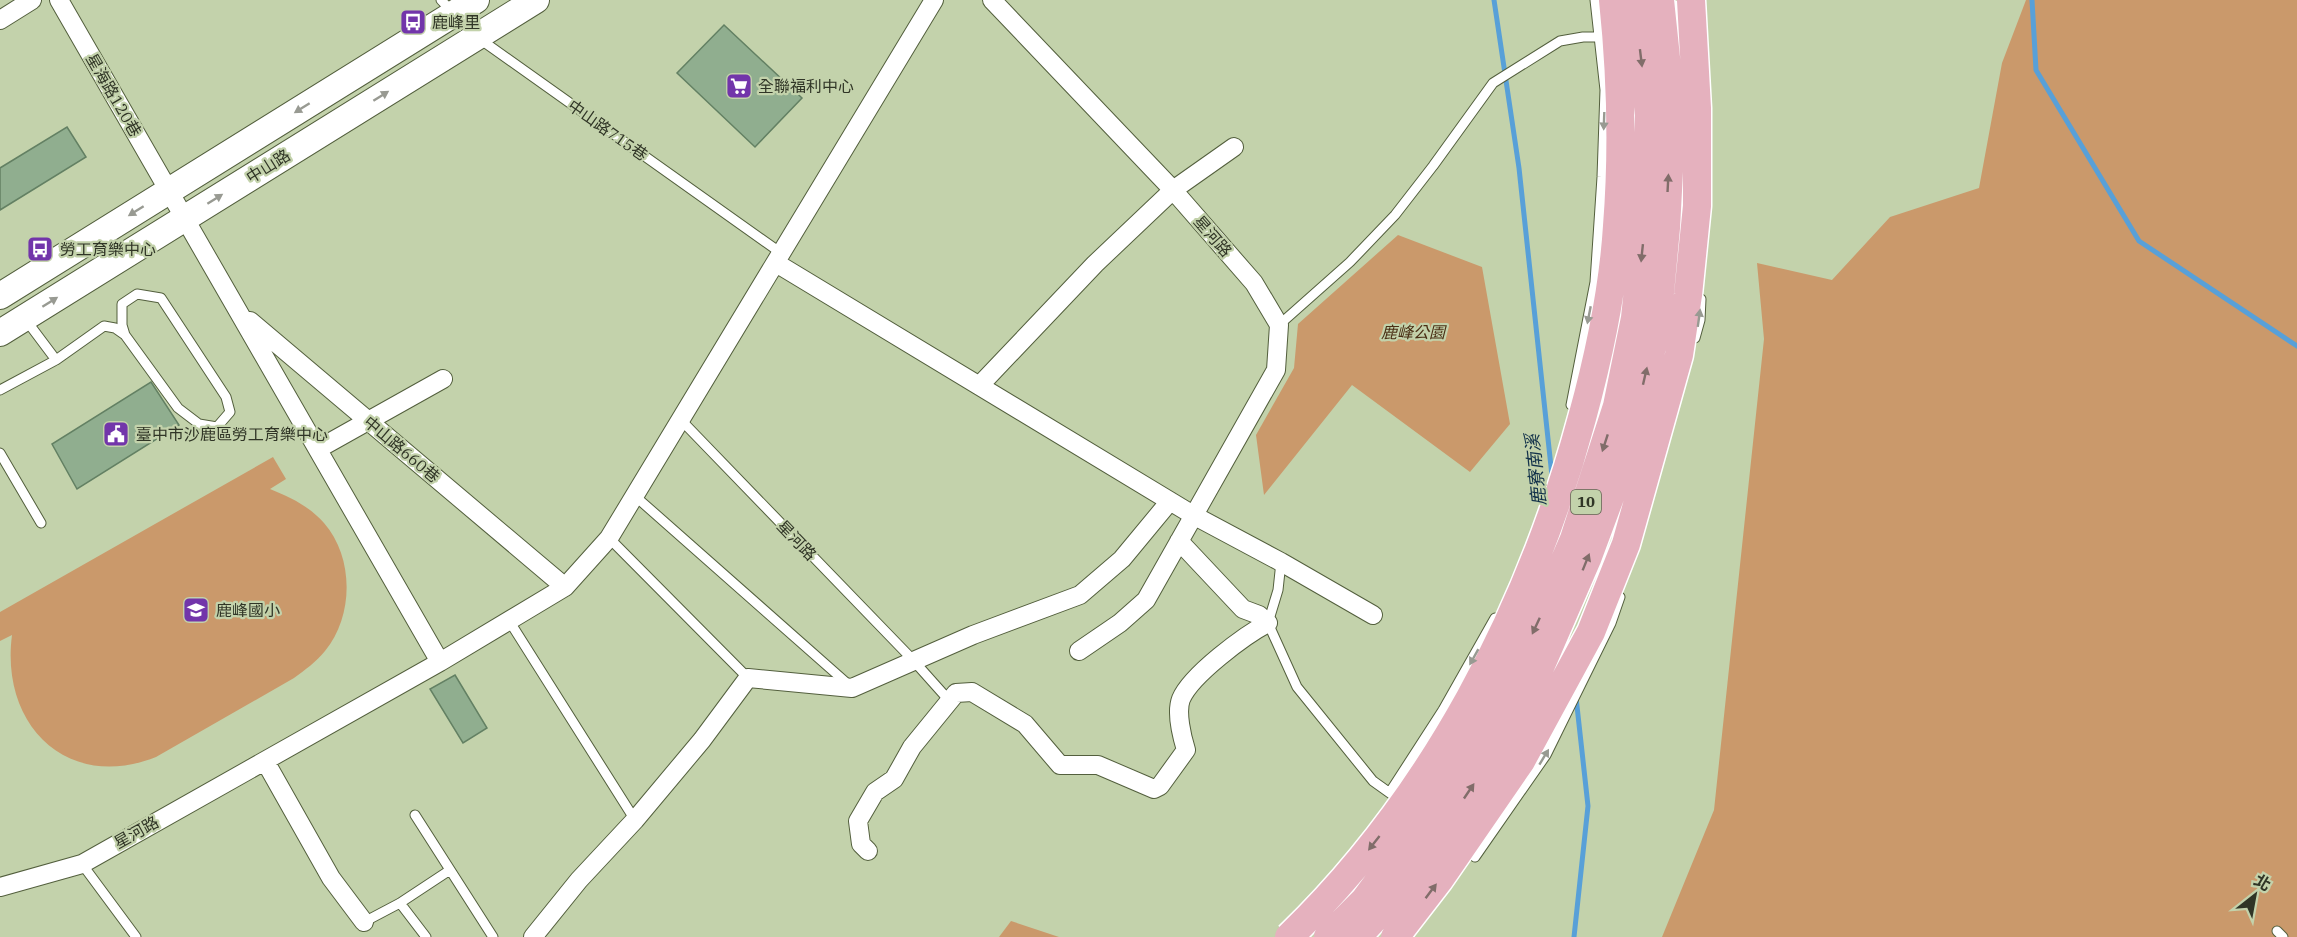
<svg xmlns="http://www.w3.org/2000/svg" width="2297" height="937" viewBox="0 0 2297 937" font-family="'IBM Plex Serif','Noto Sans TC',serif">
  <style>
    .green { fill: #ca996b }
    .lines { fill: none; stroke-linecap: round; stroke-linejoin: round }
    .stream { stroke: #58a0d8; stroke-width: 5 }
    .building { fill: #90ae8f; stroke: #638063; stroke-width: 1.5 }
    .lane-casing { stroke: #535f3d; stroke-width: 11 }
    .street-casing { stroke: #535f3d; stroke-width: 20 }
    .secondary-casing { stroke: #535f3d; stroke-width: 28 }
    .lane { stroke: #fff; stroke-width: 9 }
    .street { stroke: #fff; stroke-width: 18 }
    .secondary { stroke: #fff; stroke-width: 26 }
    .primary-bridge-casing { stroke: #fff; stroke-width: 31; stroke-linecap: butt }
    .primary-bridge { stroke: #e5b1be; stroke-width: 28 }
    .oneway { fill: #816d6a }
    .oneway2 { fill: #989a92 }
    .labels { text-anchor: middle; stroke-width: 4.5; stroke-linejoin: round; paint-order: stroke }
    .shield { fill: #c3d2ab; stroke: #5c644e; stroke-width: 1.5 }
    .shield-label { font-size: 15px; font-weight: bold; fill: #303526 }
    .poi-label { font-size: 16px; fill: #303526; stroke: #c3d2ab; text-anchor: start }
    .street-label { font-size: 16px; fill: #303526; stroke: #c3d2ab }
    .park-label { font-size: 16px; font-style: italic; fill: #4a2f14; stroke: #c3d2ab }
    .water-label { font-size: 18px; font-style: italic; fill: #13324a; stroke: #c3d2ab }
  </style>
  <rect width="100%" height="100%" fill="#c3d2ab"/>
  <!-- green -->
  <path class="green" d="M2026 0H2297V937H1662L1714 810 1764 339 1757 263 1832 280 1890 217 1979 188 2002 63Z
    M1398 235 1482 267 1510 424 1470 472 1352 385 1264 495 1256 435 1294 368 1298 324Z
    M273 457 286 479 270 489C290 497 309 506 324 523 354 557 354 616 325 651 316 662 305 670 294 678L156 757C68 792 0 726 12 635L0 641V612Z
    M1011 921 1059 937H999Z"/>
  <g class="lines">
    <!-- stream -->
    <path class="stream" d="M1494 0 1519 168 1552 476
      M2032 0 2036 70 2139 241 2297 346
      M1574 937 1588 806 1576 697"/>
  </g>
  <!-- building -->
  <path class="building" d="M724 25 802 98 755 147 677 73Z
    M67 127 86 157 0 210V168Z
    M151 382 179 425 77 489 52 444Z
    M455 675 487 728 463 743 430 689Z"/>
  <g class="lines">
    <defs>
      <path id="lane" d="M441 0 477 37 781 253
        M26 320 56 360 104 326 115 328 125 335 178 408 199 424 217 427 230 412 226 397 161 298 137 294 122 304V325L125 335
        M1279 325 1350 262 1395 215 1433 166 1493 83 1560 41 1583 37H1598
        M1695 338 1700 320 1701 299
        M0 390 56 360
        M1571 405 1595 282 1602 177 1605 90 1595 0
        M681 420 913 660 946 697 952 695
        M0 453 41 523
        M635 496 849 685
        M609 538 748 678
        M1281 562 1278 590 1268 623 1297 687 1373 781 1401 801
        M508 619 635 820
        M1390 792 1443 710 1495 618
        M415 815 493 937
        M1464 849 1475 857 1546 755 1611 623 1620 597
        M82 864 136 937
        M400 903 426 937
        M364 922 400 903 450 870
        M2277 931 2283 937"/>
      <path id="street" d="M59 0 440 662
        M992 0 1173 190 1254 283 1279 325 1276 370 1146 600 1120 623 1079 651
        M0 20 32 0
        M776 263 1193 515 1281 562 1373 615
        M250 321 565 587
        M980 385 1095 264 1173 190 1234 147
        M318 449 443 379
        M265 761 331 878 364 922
        M868 851 861 844 858 821 875 792 894 779 912 747 956 693 972 692 1025 724 1060 765H1098L1154 789 1160 786 1186 750C1182 737 1176 712 1181 699 1191 675 1245 635 1268 623L1259 615 1243 609 1179 541
        M0 887 82 864 440 662 565 587 609 538 934 0
        M533 937 579 880 635 820 702 740 748 678 852 688 973 635 1080 595 1122 559 1170 501"/>
      <path id="secondary" d="M0 296 476 0
        M0 333 536 0"/>
    </defs>
    <!-- lane casing -->
    <use href="#lane" class="lane-casing"/>
    <!-- street casing -->
    <use href="#street" class="street-casing"/>
    <!-- secondary casing -->
    <use href="#secondary" class="secondary-casing"/>
    <!-- lane -->
    <use href="#lane" class="lane"/>
    <!-- street -->
    <use href="#street" class="street"/>
    <!-- secondary -->
    <use href="#secondary" class="secondary"/>
    <defs>
      <path id="primary-bridge" d="M1289 937C1433 798 1530 611 1582 418 1599 356 1613 291 1617 226 1623 150 1621 76 1613 0
        M1328 937 1364 901 1441 797 1499 702 1536 627 1574 539 1617 406 1635 318 1645 223 1649 115 1636 0
        M1357 937 1397 894 1471 789 1522 709 1587 559 1629 446 1657 325 1666 228 1672 115 1660 0
        M1395 937 1439 880 1521 761 1591 632 1626 544 1679 355 1688 295 1697 206V108L1691 0"/>
    </defs>
    <!-- primary-bridge casing -->
    <use href="#primary-bridge" class="primary-bridge-casing"/>
    <!-- primary-bridge -->
    <use href="#primary-bridge" class="primary-bridge"/>
  </g>
  <!-- one-way arrows -->
  <defs><path id="oneway-solid" d="M-6-.8H1V-3.2L6.5 0L1 3.2V.8H-6Z" transform="scale(1.5)"/></defs>
  <g class="oneway">
    <use href="#oneway-solid" transform="translate(1641 58) rotate(83)"/>
    <use href="#oneway-solid" transform="translate(1668 183) rotate(-87)"/>
    <use href="#oneway-solid" transform="translate(1642 253) rotate(96)"/>
    <use href="#oneway-solid" transform="translate(1645 376) rotate(-77)"/>
    <use href="#oneway-solid" transform="translate(1605 443) rotate(108)"/>
    <use href="#oneway-solid" transform="translate(1586 562) rotate(-68)"/>
    <use href="#oneway-solid" transform="translate(1536 626) rotate(115)"/>
    <use href="#oneway-solid" transform="translate(1469 791) rotate(-56)"/>
    <use href="#oneway-solid" transform="translate(1374 843) rotate(128)"/>
    <use href="#oneway-solid" transform="translate(1431 891) rotate(-53)"/>
  </g>
  <g class="oneway2">
    <use href="#oneway-solid" transform="translate(381 96) rotate(-32)"/>
    <use href="#oneway-solid" transform="translate(302 108) rotate(148)"/>
    <use href="#oneway-solid" transform="translate(1604 121) rotate(92)"/>
    <use href="#oneway-solid" transform="translate(215 199) rotate(-32)"/>
    <use href="#oneway-solid" transform="translate(136 211) rotate(148)"/>
    <use href="#oneway-solid" transform="translate(50 302) rotate(-32)"/>
    <use href="#oneway-solid" transform="translate(1589 315) rotate(101)"/>
    <use href="#oneway-solid" transform="translate(1699 318) rotate(-82)"/>
    <use href="#oneway-solid" transform="translate(1474 657) rotate(119)"/>
    <use href="#oneway-solid" transform="translate(1544 757) rotate(-59)"/>
  </g>
  <!-- icons -->
  <defs>
    <symbol id="bus-square" viewBox="-11 -11 22 22"><rect x="-9" y="-9" width="18" height="18" rx="4" fill="#7235aa" stroke="#c3d2ab"/><path d="M-5-6H5V4H4V6H2V4H-2V6H-4V4H-5ZM-3.5-4V0h7V-4ZM-3.5 1.2v1.5H-2V1.2ZM2 1.2v1.5H3.5V1.2Z" fill="#fff"/></symbol>
    <symbol id="supermarket-square" viewBox="-11 -11 22 22"><rect x="-9" y="-9" width="18" height="18" rx="4" fill="#7235aa" stroke="#c3d2ab"/><path d="M-6-5.5h2.5l.6 2H6L4.5 2H-2.5L-4.4-4H-6ZM-1.5 3.2a1.3 1.3 0 1 0 .1 0ZM3 3.2a1.3 1.3 0 1 0 .1 0Z" fill="#fff"/></symbol>
    <symbol id="civic-square" viewBox="-11 -11 22 22"><rect x="-9" y="-9" width="18" height="18" rx="4" fill="#7235aa" stroke="#c3d2ab"/><path d="M-.6-6.5H3V-4.5H.6V-3L4-1V1h2V6H-6V1h2V-1L-.6-3ZM-1.2 2.5V6h2.4V2.5Z" fill="#fff"/></symbol>
    <symbol id="school-square" viewBox="-11 -11 22 22"><rect x="-9" y="-9" width="18" height="18" rx="4" fill="#7235aa" stroke="#c3d2ab"/><path d="M0-5L7-2L0 1L-7-2ZM-4 1L0 2.5L4 1V4Q0 6-4 4Z" fill="#fff"/></symbol>
  </defs>
  <g fill-rule="evenodd">
    <use href="#bus-square" x="398" y="7" width="30" height="30"/>
    <use href="#supermarket-square" x="724" y="71" width="30" height="30"/>
    <use href="#bus-square" x="25" y="234" width="30" height="30"/>
    <use href="#civic-square" x="101" y="419" width="30" height="30"/>
    <use href="#school-square" x="181" y="595" width="30" height="30"/>
  </g>
  <g class="labels">
    <!-- shield labels -->
    <rect class="shield" x="1571" y="490" width="30" height="24" rx="4.5"/>
    <g class="shield-label">
      <text x="1586" y="507">10</text>
    </g>
    <!-- poi labels -->
    <g class="poi-label">
      <text x="432" y="28">鹿峰里</text>
      <text x="758" y="92">全聯福利中心</text>
      <text x="60" y="255">勞工育樂中心</text>
      <text x="136" y="440">臺中市沙鹿區勞工育樂中心</text>
      <text x="216" y="616">鹿峰國小</text>
    </g>
    <!-- street labels -->
    <g class="street-label">
      <text transform="translate(114 95) rotate(60)" y="6">星海路120巷</text>
      <text transform="translate(608 130) rotate(35)" y="6">中山路715巷</text>
      <text transform="translate(268 166) rotate(-32)" y="6">中山路</text>
      <text transform="translate(1213 236) rotate(49)" y="6">星河路</text>
      <text transform="translate(402 449) rotate(40)" y="6">中山路660巷</text>
      <text transform="translate(797 540) rotate(46)" y="6">星河路</text>
      <text transform="translate(136 832) rotate(-29)" y="6">星河路</text>
    </g>
    <!-- park labels -->
    <g class="park-label">
      <text x="1413" y="338">鹿峰公園</text>
    </g>
    <!-- water labels -->
    <g class="water-label">
      <text transform="translate(1536 470) rotate(-96)" y="6">鹿寮南溪</text>
    </g>
  </g>
  <!-- north arrow -->
  <g transform="translate(2255 895) rotate(31)" stroke="#c3d2ab" stroke-width="4.5" paint-order="stroke">
  <path d="M0-4.5L10 22L0 15L-10 22Z" fill="#303526"/>
  <text y="-9" font-size="16" font-weight="bold" text-anchor="middle" fill="#303526">北</text>
  </g>
</svg>
